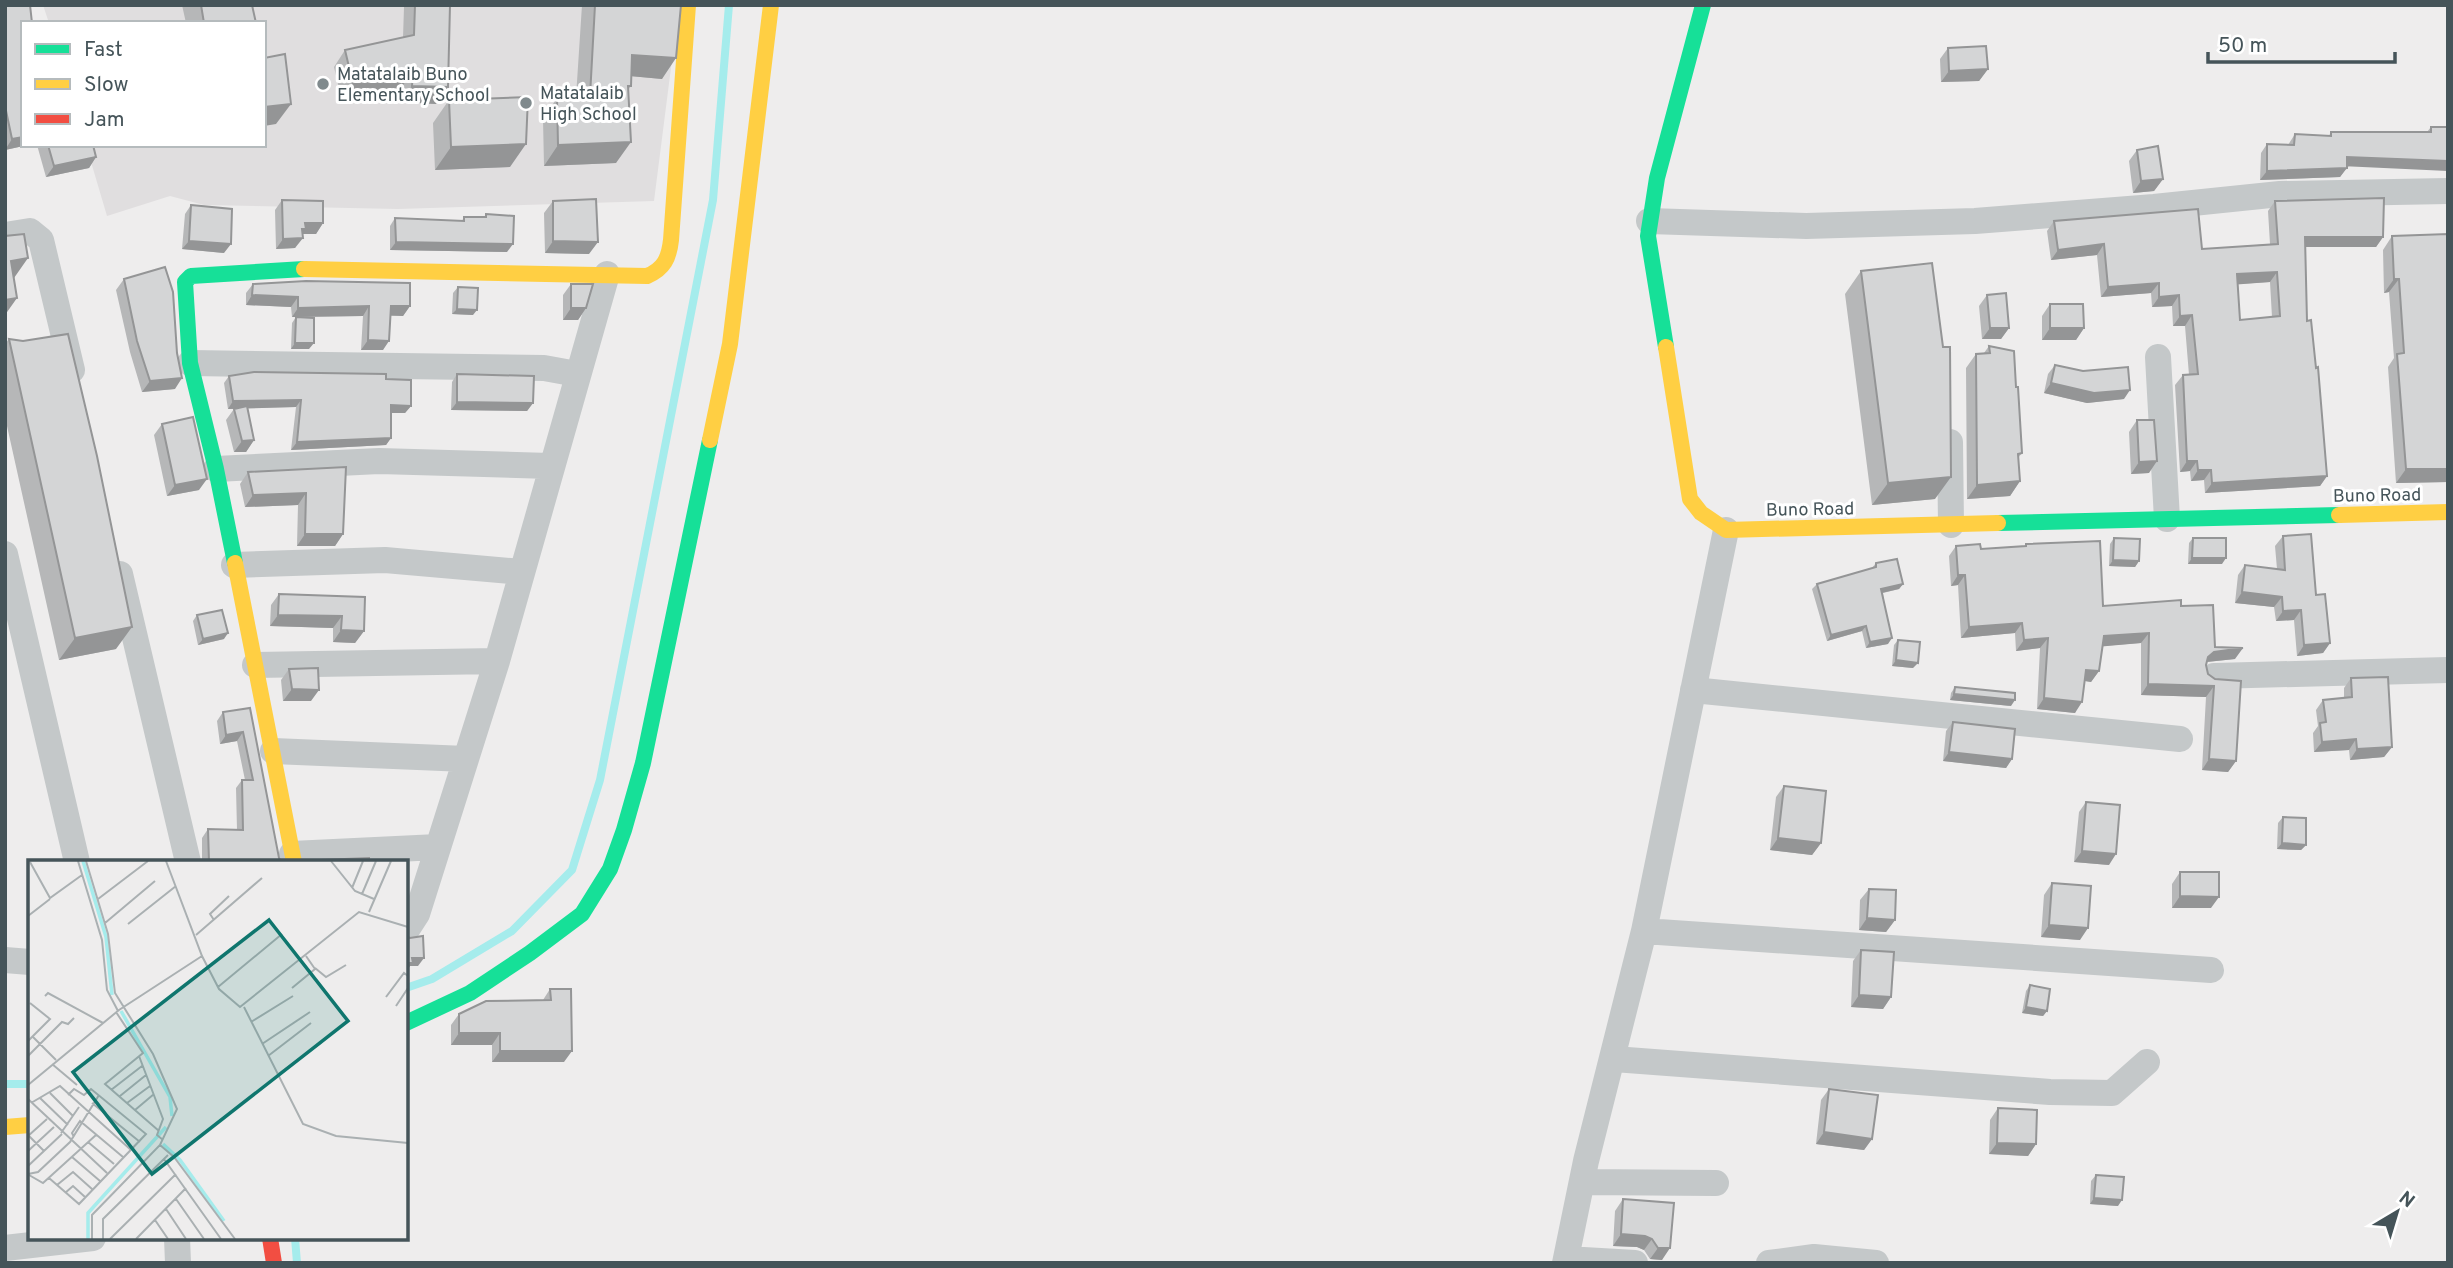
<svg xmlns="http://www.w3.org/2000/svg" width="2453" height="1268" viewBox="0 0 2453 1268" font-family="Overpass,sans-serif">
  <style>
    .education { fill: #e0dedf }
    .lines { fill: none; stroke-linecap: round; stroke-linejoin: round }
    .stream { stroke: #a5ecec; stroke-width: 8 }
    .street { stroke: #c4c8c9; stroke-width: 26 }
    .fast { stroke: #16e098; stroke-width: 16 }
    .slow { stroke: #ffcf43; stroke-width: 16 }
    .jam { stroke: #f24e42; stroke-width: 16 }
    .wall { fill: #b6b7b8; fill-rule: evenodd }
    .shaded-wall { fill: #949596 }
    .building { fill: #d4d5d6; stroke: #949596; stroke-width: 2; fill-rule: evenodd }
    .poi-dot { fill: #808a8d; stroke: #fff; stroke-width: 2.5 }
    .labels { text-anchor: middle; stroke-width: 6; stroke-linejoin: round; paint-order: stroke }
    .poi-label { font-size: 18px; fill: #455459; stroke: #fff; text-anchor: start }
    .street-label { font-size: 18px; fill: #455459; stroke: #fff }
    .inset-river { fill: none; stroke: #a5ecec; stroke-width: 3.5 }
    .inset-road { fill: none; stroke: #aab0b2; stroke-width: 2 }
    .view { fill: #0f766e; fill-opacity: 0.15; stroke: #0f766e; stroke-width: 3.5 }
    .inset-edge { fill: none; stroke: #455459; stroke-width: 3.5 }
  </style>
  <rect width="100%" height="100%" fill="#eeeded"/>
  <!-- education -->
  <path class="education" d="M43 5H679L654 201 398 209 204 205 170 196 107 216 86 145H264V23H49Z"/>
  <g class="lines">
    <!-- stream -->
    <path class="stream" d="M406 988 432 979 512 931 572 870 600 780 713 200 729 5
      M5 1084H30
      M295 1238 297 1263"/>
    <!-- street -->
    <path class="street" d="M1649 221 1806 226 1975 221 2154 207 2280 194 2448 191
      M5 235 30 231 41 240 72 370
      M2158 357 2167 519
      M190 363 544 368 577 374
      M1950 442 1951 525
      M216 469 379 461 550 466
      M5 554 77 862
      M234 565 385 560 522 572
      M120 574 188 862
      M255 665 497 661
      M2214 676 2448 670
      M1693 690 2180 739
      M273 751 466 759
      M292 854 438 847
      M406 931 417 914 497 661 607 274
      M1644 931 2211 970
      M5 960 30 962
      M1614 1059 2050 1092 2112 1093 2147 1062
      M1582 1182 1716 1183
      M177 1238 178 1263
      M5 1248 93 1238
      M1566 1259 1635 1263
      M1565 1263 1586 1161 1644 931 1726 530
      M1769 1263 1814 1257 1876 1263"/>
    <!-- fast -->
    <path class="fast" d="M1666 347 1648 236 1657 178 1703 5
      M1998 523 2339 515
      M235 563 216 469 190 363 185 282 191 276 304 269
      M406 1023 470 993 530 953 582 914 610 869 624 830 643 763 710 440"/>
    <!-- slow -->
    <path class="slow" d="M304 269 647 276C664 269 669 258 671 240L688 5
      M1666 347 1690 499 1701 513 1726 530 1998 523
      M710 440 730 344 771 5
      M2339 515 2448 512
      M235 563 294 862
      M5 1127 30 1125"/>
    <!-- jam -->
    <path class="jam" d="M270 1238 274 1263"/>
  </g>
  <!-- wall -->
  <path class="wall" d="M5 5 23 23V145H28L5 150Z
    M182 5H252L256 23H186Z
    M393 5H450L436 104 401 102V88L342 101 334 67 345 50 403 38 404 7H393Z
    M582 5H681L662 79 631 76V86L628 90 616 163 544 166 543 119 557 98 576 97Z
    M1948 48 1988 69 1979 81 1941 82 1940 59Z
    M449 100 510 167 435 170 433 123Z
    M2431 127H2448L2347 167 2340 177 2260 180 2261 153 2267 144 2288 145 2295 134 2329 136 2331 132H2427Z
    M37 145H93L96 157 89 168 46 177Z
    M2137 150 2163 179 2154 191 2133 193 2129 161Z
    M282 200 323 223 316 234H302L295 248 276 249 275 210Z
    M553 201 589 254 545 253 544 213Z
    M2275 201 2383 237 2376 247H2305L2307 321 2327 476 2320 486 2205 493 2204 480 2191 481 2190 471 2180 472 2175 385 2183 375H2189L2185 326H2173L2172 306 2152 307 2151 293 2101 297 2097 255 2051 260 2047 231 2054 221 2202 249 2270 244 2268 211ZM2270 282 2272 317 2240 320 2238 284Z
    M191 205 224 253 182 249 185 214Z
    M486 214 507 252 390 250V226L395 218 462 221 464 217H484Z
    M2392 236 2448 482 2396 483 2388 367 2394 358 2389 292 2384 293 2383 250Z
    M1861 271 1935 499 1872 505 1845 294Z
    M124 279 175 389 142 392 130 352 116 290Z
    M253 284 410 306 403 316H391L383 350H361L363 316 292 317 291 307 246 305V293Z
    M571 284 586 308 578 320H563V295Z
    M458 287 473 315 452 314 453 293Z
    M1987 295 2009 328 2001 339H1982L1979 306Z
    M2050 304 2084 328 2076 340H2042V316Z
    M296 317 309 349H291L292 323Z
    M9 339 116 649 59 660 5 417V344Z
    M1989 346 2016 387 2022 453 2018 458 2020 481 2010 496 1967 499 1966 368 1976 354 1984 353Z
    M2055 365 2124 399 2087 403 2044 393 2048 374Z
    M457 374 533 403 527 411 451 410 452 382Z
    M229 376 386 379 411 406 405 413H391V438L386 445 291 450 296 407 247 408 254 440 246 452H234L226 420 234 409H228L224 383Z
    M2137 420 2149 473 2131 474 2129 432Z
    M162 424 199 490 167 496 154 435Z
    M346 467 343 534 335 546H297L298 505 245 507 240 484 248 472Z
    M2283 536 2316 595 2330 643 2323 653 2297 656 2294 620 2276 621 2274 607 2235 603 2238 575 2245 565 2277 569 2275 546Z
    M2114 538 2139 561 2135 567 2109 566 2110 544Z
    M2193 538 2222 564H2188L2189 543Z
    M2026 544 2103 606H2181L2215 647 2235 659 2207 662 2206 665 2208 674 2215 679 2236 761 2228 772 2202 770 2206 697 2141 695V643L2102 646 2099 671 2091 682 2085 681 2075 713 2037 709 2040 648 2016 651 2015 633 1961 638 1958 585 1951 586 1949 556 1956 546 1981 549 2024 546Z
    M1876 563 1903 584 1899 589 1883 593 1888 644 1866 648 1862 631 1827 641 1812 589 1817 584 1872 568Z
    M279 594 365 597 364 631 355 643 333 642V628L270 626 271 605Z
    M197 615 224 639 198 645 193 621Z
    M1898 640 1913 668 1892 666 1894 645Z
    M289 669 311 701H283L281 680Z
    M2351 678 2392 747 2384 757 2350 760 2349 750 2314 752 2313 733 2318 726 2316 710 2323 700 2344 698V688Z
    M1955 687 2011 706 1950 700 1951 693Z
    M250 708 279 858 281 862H202V838L208 829 237 830 236 788 242 780H245L237 741 220 744 217 721 223 712Z
    M1953 722 2012 759 2006 768 1943 761 1946 731Z
    M1784 786 1821 843 1812 855 1770 850 1776 797Z
    M2086 802 2109 865 2074 862 2079 812Z
    M2283 817 2306 845 2301 850 2277 849 2278 823Z
    M2180 872 2211 908H2172V884Z
    M2052 883 2080 940 2041 937 2044 895Z
    M1869 889 1895 920 1886 932 1859 930 1860 900Z
    M1861 950 1891 997 1883 1009 1851 1007 1853 961Z
    M2030 985 2047 1011 2043 1016 2022 1013 2026 991Z
    M550 989 564 1062H492V1045H451V1025L459 1014 543 1000Z
    M1829 1089 1872 1139 1864 1150 1816 1144 1821 1100Z
    M1998 1108 2036 1144 2028 1156 1989 1154 1990 1120Z
    M2096 1175 2118 1206 2090 1204 2091 1181Z
    M1623 1199 1674 1203 1662 1260 1650 1259 1644 1250 1637 1247 1613 1246 1615 1211Z"/>
  <!-- shaded-wall -->
  <path class="shaded-wall" d="M395 5H405L404 7H393Z
    M632 55 676 58 662 79 618 75Z
    M1988 69 1979 81 1941 82 1949 71Z
    M413 71 401 88 342 101 353 84Z
    M412 86 448 87 436 104 401 102Z
    M291 104 276 124 264 126V107Z
    M23 137V145H28L5 150 12 139Z
    M631 142 616 163 544 166 558 145Z
    M526 144 510 167 435 170 451 147Z
    M96 157 89 168 46 177 54 166Z
    M2347 157 2448 161V171L2341 166Z
    M2347 168 2340 177 2260 180 2267 171Z
    M2163 179 2154 191 2133 193 2141 181Z
    M305 223H323L316 234H302L303 238 295 248 276 249 283 239Z
    M2305 237H2383L2376 247H2297Z
    M189 241 231 244 224 253 182 249Z
    M553 241 598 242 589 254 545 253Z
    M396 242 513 244 507 252 390 250Z
    M2104 244 2097 255 2051 260 2058 250Z
    M28 258 14 278 11 261Z
    M2277 272 2270 282 2230 285 2237 274Z
    M2394 279H2399L2389 292 2384 293Z
    M2159 283 2151 293 2101 297 2108 287Z
    M252 295 298 297 291 307 246 305Z
    M2179 295 2172 306 2152 307 2159 297Z
    M17 298 5 315V300Z
    M369 306 363 316 292 317 298 308Z
    M391 306H410L403 316 385 315Z
    M571 308H586L578 320H563Z
    M457 309 477 310 473 315 452 314Z
    M2192 315 2185 326H2173L2180 316Z
    M1990 328H2009L2001 339H1982Z
    M2050 328H2084L2076 340H2042Z
    M368 340 389 341 383 350H361Z
    M295 343H314L309 349H291Z
    M182 378 175 389 142 392 150 381Z
    M2051 383 2130 390 2124 399 2087 403 2044 393Z
    M301 400 296 407 228 409 233 401Z
    M457 402 533 403 527 411 451 410Z
    M391 405 411 406 405 413H386Z
    M391 438 386 445 291 450 297 442Z
    M254 440 246 452H234L242 441Z
    M2157 461 2149 473 2131 474 2139 462Z
    M2187 461H2197L2190 471 2180 472Z
    M2406 469H2448V482L2396 483Z
    M2198 470H2211L2204 480 2191 481Z
    M2327 476 2320 486 2205 493 2212 483Z
    M1951 477 1935 499 1872 505 1888 483Z
    M207 479 199 490 167 496 175 485Z
    M2020 481 2010 496 1967 499 1977 485Z
    M306 493 298 505 245 507 253 495Z
    M305 534H343L335 546H297Z
    M2192 558H2226L2222 564H2188Z
    M2113 560 2139 561 2135 567 2109 566Z
    M1958 575H1965L1958 585 1951 586Z
    M1903 584 1899 589 1877 594 1881 589Z
    M2242 592 2282 597 2274 607 2235 603Z
    M2301 610 2294 620 2276 621 2283 611Z
    M278 615 342 616 333 628 270 626Z
    M2022 623 2015 633 1961 638 1969 627Z
    M1866 626 1862 631 1827 641 1831 635Z
    M132 627 116 649 59 660 75 638Z
    M341 630 364 631 355 643 333 642Z
    M228 633 224 639 198 645 203 639Z
    M2149 633 2141 643 2096 647 2104 636Z
    M1892 638 1888 644 1866 648 1870 642Z
    M2048 638 2040 648 2016 651 2024 640Z
    M2330 643 2323 653 2297 656 2304 645Z
    M2243 648 2235 659 2206 662 2208 657 2214 652Z
    M1896 660 1918 663 1913 668 1892 666Z
    M2086 670 2099 671 2091 682 2079 680Z
    M2148 684 2214 686 2206 697 2141 695Z
    M292 689 319 690 311 701H283Z
    M1954 694 2015 700 2011 706 1950 700Z
    M2044 698 2082 702 2075 713 2037 709Z
    M243 732 237 741 220 744 226 735Z
    M2356 739 2349 750 2314 752 2322 742Z
    M2392 747 2384 757 2350 760 2357 749Z
    M1949 752 2012 759 2006 768 1943 761Z
    M2209 759 2236 761 2228 772 2202 770Z
    M1778 838 1821 843 1812 855 1770 850Z
    M2282 843 2306 845 2301 850 2277 849Z
    M2082 851 2116 854 2109 865 2074 862Z
    M2180 896 2219 897 2211 908H2172Z
    M1867 918 1895 920 1886 932 1859 930Z
    M2049 925 2088 928 2080 940 2041 937Z
    M412 958H424L418 966H410L406 972V963Z
    M1859 995 1891 997 1883 1009 1851 1007Z
    M2026 1007 2047 1011 2043 1016 2022 1013Z
    M459 1033H500L492 1045H451Z
    M500 1051H572L564 1062H492Z
    M1824 1132 1872 1139 1864 1150 1816 1144Z
    M1997 1143 2036 1144 2028 1156 1989 1154Z
    M2094 1198 2122 1200 2118 1206 2090 1204Z
    M1621 1234 1645 1236 1652 1239 1644 1250 1637 1247 1613 1246Z
    M1658 1248H1670L1662 1260 1650 1259Z"/>
  <!-- building -->
  <path class="building" d="M5 5H30L32 23H23V137L12 139 5 106Z
    M201 5H252L256 23H204Z
    M415 5H450L448 87 412 86 413 71 353 84 345 50 414 35Z
    M595 5H681L676 58 632 55 631 86H628L631 142 558 145 557 98 590 96Z
    M1986 46 1988 69 1949 71 1948 48Z
    M285 54 291 104 264 107V58Z
    M528 97 526 144 451 147 449 100Z
    M2431 127H2448V161L2347 157V168L2267 171V144L2294 145 2295 134 2331 136V132H2431Z
    M48 145H93L96 157 54 166Z
    M2158 146 2163 179 2141 181 2137 150Z
    M2384 198 2383 237H2305L2307 321 2311 320 2316 368 2318 367 2327 476 2212 483 2211 470H2198L2197 461H2187L2183 375 2198 374 2192 315 2180 316 2179 295 2159 297V283L2108 287 2104 244 2058 250 2054 221 2198 209 2202 249 2278 244 2275 201ZM2277 272 2280 316 2240 320 2237 274Z
    M596 199 598 242 553 241V201Z
    M282 200 323 201V223H305L306 229H302L303 238 283 239Z
    M191 205 232 209 231 244 189 241Z
    M486 214 514 216 513 244 396 242 395 218 464 221V217H486Z
    M24 234 28 258 11 261 17 298 5 300V236Z
    M2448 234V469H2406L2397 354 2404 353 2399 279H2394L2392 236Z
    M1932 263 1943 347H1950L1951 477 1888 483 1861 271Z
    M165 267 173 292 177 353 182 378 150 381 137 341 124 279Z
    M306 281 410 283V306H391L389 341 368 340 369 306 298 308V297L252 295 253 284Z
    M571 284H593L586 308H571Z
    M458 287 478 288 477 310 457 309Z
    M2006 293 2009 328H1990L1987 295Z
    M2050 304H2083L2084 328H2050Z
    M296 317 314 318V343H295Z
    M68 334 97 456 132 627 75 638 9 339 23 341Z
    M1989 346 2014 351 2016 387H2018L2022 453 2018 454 2020 481 1977 485 1976 354 1990 353Z
    M2055 365 2083 371 2128 367 2130 390 2094 393 2051 383Z
    M254 372 386 374V379L411 380V406L391 405V438L297 442 301 400 233 401 229 376Z
    M457 374 534 376 533 403 457 402Z
    M247 406 254 440 242 441 234 409Z
    M193 417 207 479 175 485 162 424Z
    M2137 420H2154L2157 461 2139 462Z
    M346 467 343 534H305L306 493 253 495 248 472Z
    M2311 534 2316 595 2325 594 2330 643 2304 645 2301 610 2283 611 2282 597 2242 592 2245 565 2285 570 2283 536Z
    M2114 538 2140 539 2139 561 2113 560Z
    M2193 538H2226V558H2192Z
    M2100 541 2103 606 2181 600V606L2213 605 2215 647 2243 648 2214 652 2208 657 2206 665 2208 674 2215 679 2241 681 2236 761 2209 759 2214 686 2148 684 2149 633 2104 636 2099 671 2086 670 2082 702 2044 698 2048 638 2024 640 2022 623 1969 627 1965 575H1958L1956 546 1980 544 1981 549 2026 546V544Z
    M1897 559 1903 584 1881 589 1892 638 1870 642 1866 626 1831 635 1817 584 1876 567V563Z
    M279 594 365 597 364 631 341 630 342 616 278 615Z
    M222 610 228 633 203 639 197 615Z
    M1898 640 1920 642 1918 663 1896 660Z
    M318 668 319 690 292 689 289 669Z
    M2388 677 2392 747 2357 749 2356 739 2322 742 2320 723 2326 722 2323 700 2352 697 2351 678Z
    M1955 687 2015 693V700L1954 694Z
    M250 708 279 858 281 862H209L208 829 243 830 242 780H253L243 732 226 735 223 712Z
    M1953 722 2015 729 2012 759 1949 752Z
    M1784 786 1826 791 1821 843 1778 838Z
    M2086 802 2120 805 2116 854 2082 851Z
    M2283 817 2306 818V845L2282 843Z
    M369 858V862H318L320 860Z
    M2180 872H2219V897L2180 896Z
    M2052 883 2091 886 2088 928 2049 925Z
    M1869 889 1896 890 1895 920 1867 918Z
    M406 936 410 938 423 936 424 958H412L413 963H406Z
    M1861 950 1894 952 1891 997 1859 995Z
    M2030 985 2050 989 2047 1011 2026 1007Z
    M550 989H571L572 1051H500V1033H459V1014L486 1001 551 1000Z
    M1829 1089 1878 1095 1872 1139 1824 1132Z
    M1998 1108 2037 1110 2036 1144 1997 1143Z
    M2096 1175 2124 1177 2122 1200 2094 1198Z
    M1623 1199 1674 1203 1670 1248H1658L1652 1239 1645 1236 1621 1234Z"/>
  <!-- markers -->
  <g class="poi-dot">
    <circle cx="323" cy="84" r="7"/>
    <circle cx="526" cy="103" r="7"/>
  </g>
  <g class="labels">
    <!-- poi labels -->
    <g class="poi-label">
      <text x="337" y="80">Matatalaib Buno<tspan x="337" dy="21">Elementary School</tspan></text>
      <text x="540" y="99">Matatalaib<tspan x="540" dy="21">High School</tspan></text>
    </g>
    <!-- street labels -->
    <g class="street-label">
      <text transform="translate(2377 495) rotate(-1)" y="6">Buno Road</text>
      <text transform="translate(1810 509) rotate(-1)" y="6">Buno Road</text>
    </g>
  </g>
  <!-- overview -->
  <g transform="translate(28 860)">
    <rect width="380" height="380" fill="#eeeded"/>
    <path class="inset-river" d="M55 1 78 77 84 135M93 151 142 237 144 256M135 284 152 300 196 361M60 379V353L138 267"/>
    <path class="inset-road" d="M50 1 74 80 79 130 90 151M58 1 80 74 87 133 125 194 149 249 132 285 64 355V379M138 1 174 96 191 129 212 147 331 52 380 67M303 1 327 31 346 39M2 2 22 38 54 15M324 28 335 1M334 34 348 1M70 39 120 1M341 52 363 1M0 56 22 39M186 60 182 54 201 36M77 63 127 21M100 64 148 26M168 75 234 18M287 108 298 117 318 105M190 127 254 74M264 128 287 109 278 96M17 136 20 133 75 163M358 137 376 113 380 116M368 146 380 128M216 147 275 264 308 276 380 283M88 152 115 193 77 224 131 271M223 162 265 136M4 176 28 200M0 181 22 159 2 143M234 184 282 152M0 196 34 162 40 164 46 158M111 196 135 259 129 275 135 280M240 196 283 163M24 204 49 225M249 215 294 182M0 225 91 150 174 96M83 230 114 206M22 233 45 256M92 236 118 215M12 238 40 265M0 239 79 313M3 243 32 226 103 290M64 243 112 282M99 243 122 226M107 250 126 234M33 273 51 247M0 276 19 259M1 276 16 291M46 277 44 273 52 261 95 297M60 282 86 304M132 285 146 297 207 379M0 291 26 267M44 297 72 321M136 299 193 379M0 306 34 274M0 314 10 312 42 282 71 235M1 315 15 323 68 275M21 318 51 344 118 274 63 229 56 235 46 229 40 235M29 325 45 312 64 329M37 333 45 326 57 337M148 339 176 379M138 349 158 379M127 360 140 379M75 379V359L140 295M82 379 148 314M108 379 158 328"/>
    <path class="view" d="M241 60 320 161 124 314 45 212Z"/>
    <rect width="380" height="380" class="inset-edge"/>
  </g>
  <!-- border -->
  <rect width="2453" height="1268" fill="none" stroke="#455459" stroke-width="14"/>
  <!-- legend -->
  <rect x="21" y="21" width="245" height="126" fill="#ffffff" stroke="#b5bbbd" stroke-width="2"/>
  <rect x="35" y="44" width="35" height="10" fill="#16e098" stroke="#b5bbbd" stroke-width="2"/>
  <text x="84" y="56" font-size="21" fill="#455459">Fast</text>
  <rect x="35" y="79" width="35" height="10" fill="#ffcf43" stroke="#b5bbbd" stroke-width="2"/>
  <text x="84" y="91" font-size="21" fill="#455459">Slow</text>
  <rect x="35" y="114" width="35" height="10" fill="#f24e42" stroke="#b5bbbd" stroke-width="2"/>
  <text x="84" y="126" font-size="21" fill="#455459">Jam</text>
  <!-- north arrow -->
  <g transform="translate(2397 1212) rotate(38)" stroke="#ffffff" stroke-width="5" paint-order="stroke">
  <path d="M0-5L12 26L0 18L-12 26Z" fill="#455459"/>
  <text y="-10" font-size="19" font-weight="bold" text-anchor="middle" fill="#455459">N</text>
  </g>
  <!-- scale -->
  <path d="M2208 52v10h187v-10" fill="none" stroke="#455459" stroke-width="3.5"/>
  <text x="2218" y="52" font-size="21" fill="#455459" stroke="#ffffff" stroke-width="5" paint-order="stroke">50 m</text>
</svg>
